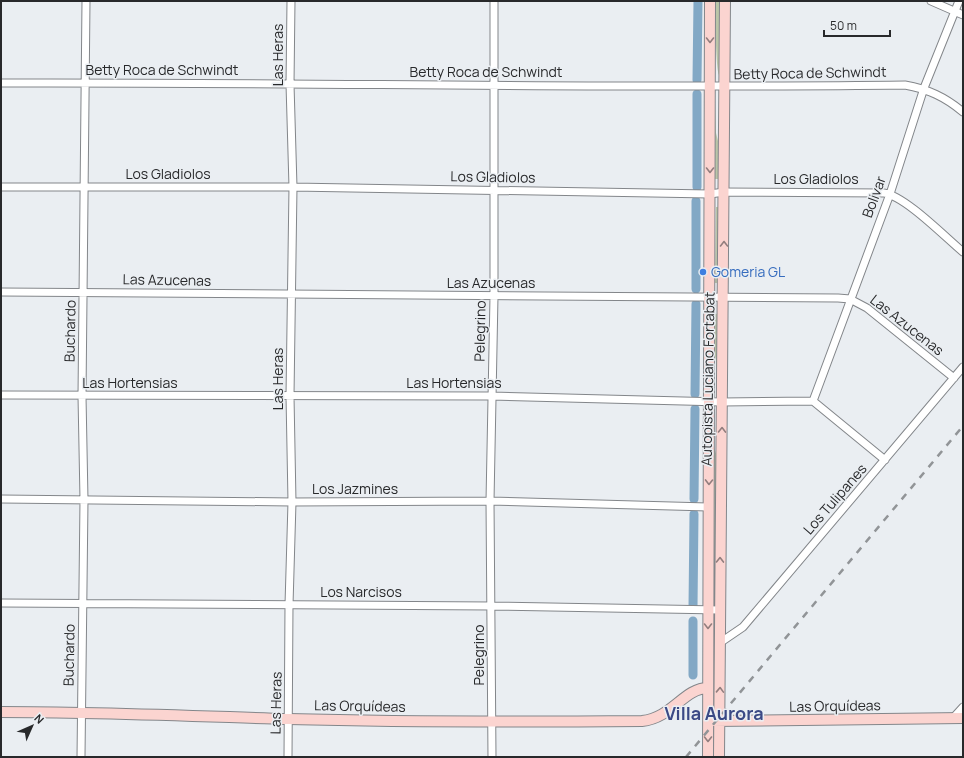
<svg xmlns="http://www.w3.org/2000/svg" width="964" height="758" viewBox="0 0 964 758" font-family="Manrope,sans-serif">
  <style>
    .green { fill: #bac5a8 }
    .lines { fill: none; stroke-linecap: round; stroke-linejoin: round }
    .canal { stroke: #82a8c5; stroke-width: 9 }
    .street-casing { stroke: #83868a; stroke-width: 9 }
    .secondary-casing { stroke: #83868a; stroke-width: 12 }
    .street { stroke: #fff; stroke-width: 7 }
    .secondary { stroke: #fbd4d0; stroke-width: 10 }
    .rail { stroke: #919497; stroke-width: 2.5; stroke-dasharray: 7 7; stroke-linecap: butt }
    .oneway { stroke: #927e7e }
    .shop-dot { fill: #3f7fe0; stroke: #eaeef2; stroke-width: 1.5 }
    .labels { text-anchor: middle; stroke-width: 3; stroke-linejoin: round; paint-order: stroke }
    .street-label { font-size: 14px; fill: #28292b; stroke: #eaeef2 }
    .shop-label { font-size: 14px; fill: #366cbe; stroke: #eaeef2; text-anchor: start }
    .district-label { font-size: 18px; font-weight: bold; fill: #3b4985; stroke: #eaeef2 }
  </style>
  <rect width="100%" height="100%" fill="#eaeef2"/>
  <!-- green -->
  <path class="green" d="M715 1H719V75C716 70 715 12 715 1Z
    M715 102 716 133 718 141V179H715Z
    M716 207H719V283H715Z
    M714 314H717V390L716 360 714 352Z
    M713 418 714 448 717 456 716 601H712Z
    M715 624V711H712V625Z"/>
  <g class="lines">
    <!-- canal -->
    <path class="canal" d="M697 80 698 1
      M697 187V94
      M696 289V201
      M695 394 696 304
      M694 499 695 409
      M693 607 694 514
      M693 675V621"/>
    <defs>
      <path id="street" d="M931 1 963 15
        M1 83C302 82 604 89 905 85 928 89 945 97 963 112
        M1 187H293L710 194 724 192 884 193C905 196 945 237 963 252
        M1 292 838 298 850 299 867 308 954 378
        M1 395 492 396 722 402 813 401 885 460
        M813 401 890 194 924 88 959 1
        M1 499 292 502 490 501 708 507
        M1 603 492 606 720 610
        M721 642 743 627 963 367
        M953 718 963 707
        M81 757 84 500 82 396 86 1
        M288 757 289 605 292 502 290 396 293 187 290 84 291 1
        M492 757 490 501 494 296V1"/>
      <path id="secondary" d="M1 712C97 712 192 716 288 719 406 722 524 722 642 721 672 718 684 688 708 688
        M712 721 963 718
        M708 757 710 1
        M719 757 725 1"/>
    </defs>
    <!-- street casing -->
    <use href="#street" class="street-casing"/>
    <!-- secondary casing -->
    <use href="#secondary" class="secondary-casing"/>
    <!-- street -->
    <use href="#street" class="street"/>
    <!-- secondary -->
    <use href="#secondary" class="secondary"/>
    <!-- rail -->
    <path class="rail" d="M686 757 963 426"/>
  </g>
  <!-- one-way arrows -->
  <defs><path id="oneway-chevron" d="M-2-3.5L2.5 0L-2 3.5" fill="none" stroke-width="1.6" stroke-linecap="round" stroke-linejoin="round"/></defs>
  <g class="oneway">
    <use href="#oneway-chevron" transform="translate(710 40) rotate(90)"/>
    <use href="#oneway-chevron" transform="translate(710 170) rotate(90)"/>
    <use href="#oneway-chevron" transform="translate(724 244) rotate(-90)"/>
    <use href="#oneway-chevron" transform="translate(722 430) rotate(-89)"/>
    <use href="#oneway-chevron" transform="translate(709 482) rotate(91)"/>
    <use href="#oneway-chevron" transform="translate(720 560) rotate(-89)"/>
    <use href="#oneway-chevron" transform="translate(708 626) rotate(90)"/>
    <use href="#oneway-chevron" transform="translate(720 690) rotate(-88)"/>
    <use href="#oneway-chevron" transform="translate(708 739) rotate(90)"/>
  </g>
  <!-- markers -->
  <circle class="shop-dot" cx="703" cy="272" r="4"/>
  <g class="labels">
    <!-- street labels -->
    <g class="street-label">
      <text transform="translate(278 55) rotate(-90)" y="5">Las Heras</text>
      <text x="162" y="75">Betty Roca de Schwindt</text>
      <text x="486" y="77">Betty Roca de Schwindt</text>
      <text transform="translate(810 73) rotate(-1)" y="5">Betty Roca de Schwindt</text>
      <text x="168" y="179">Los Gladiolos</text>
      <text transform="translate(493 177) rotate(1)" y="5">Los Gladiolos</text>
      <text x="816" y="184">Los Gladiolos</text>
      <text transform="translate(874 197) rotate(-70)" y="5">Bolivar</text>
      <text transform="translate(167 280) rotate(1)" y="5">Las Azucenas</text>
      <text x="491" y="288">Las Azucenas</text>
      <text transform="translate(907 325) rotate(38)" y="5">Las Azucenas</text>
      <text transform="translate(70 331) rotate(-89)" y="5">Buchardo</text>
      <text transform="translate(480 331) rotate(-89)" y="5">Pelegrino</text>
      <text transform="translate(278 379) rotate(-90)" y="5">Las Heras</text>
      <text transform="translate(708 379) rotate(-89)" y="5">Autopista Luciano Fortabat</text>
      <text x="130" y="388">Las Hortensias</text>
      <text x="454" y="388">Las Hortensias</text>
      <text x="355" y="494">Los Jazmines</text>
      <text transform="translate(835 499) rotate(-49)" y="5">Los Tulipanes</text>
      <text x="361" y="597">Los Narcisos</text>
      <text transform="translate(69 655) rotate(-89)" y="5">Buchardo</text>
      <text transform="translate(479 655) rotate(-90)" y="5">Pelegrino</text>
      <text transform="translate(276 703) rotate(-89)" y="5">Las Heras</text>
      <text transform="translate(360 706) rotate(1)" y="5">Las Orquídeas</text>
      <text transform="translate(835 706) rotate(-1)" y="5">Las Orquídeas</text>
    </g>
    <!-- shop labels -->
    <g class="shop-label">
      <text x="711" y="277">Gomeria GL</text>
    </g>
    <!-- district labels -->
    <g class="district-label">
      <text x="714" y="720">Villa Aurora</text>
    </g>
  </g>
  <!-- border -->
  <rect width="964" height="758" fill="none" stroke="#28292b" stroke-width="4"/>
  <!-- north arrow -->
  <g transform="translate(32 726) rotate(45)" stroke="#eaeef2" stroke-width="3" paint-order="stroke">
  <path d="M0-3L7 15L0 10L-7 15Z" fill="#28292b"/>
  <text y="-6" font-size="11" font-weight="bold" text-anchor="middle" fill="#28292b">N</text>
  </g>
  <!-- scale -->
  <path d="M824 30v6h66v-6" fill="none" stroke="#28292b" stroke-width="2"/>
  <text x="830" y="30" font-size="12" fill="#28292b" stroke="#eaeef2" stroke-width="3" paint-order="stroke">50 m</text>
</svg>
